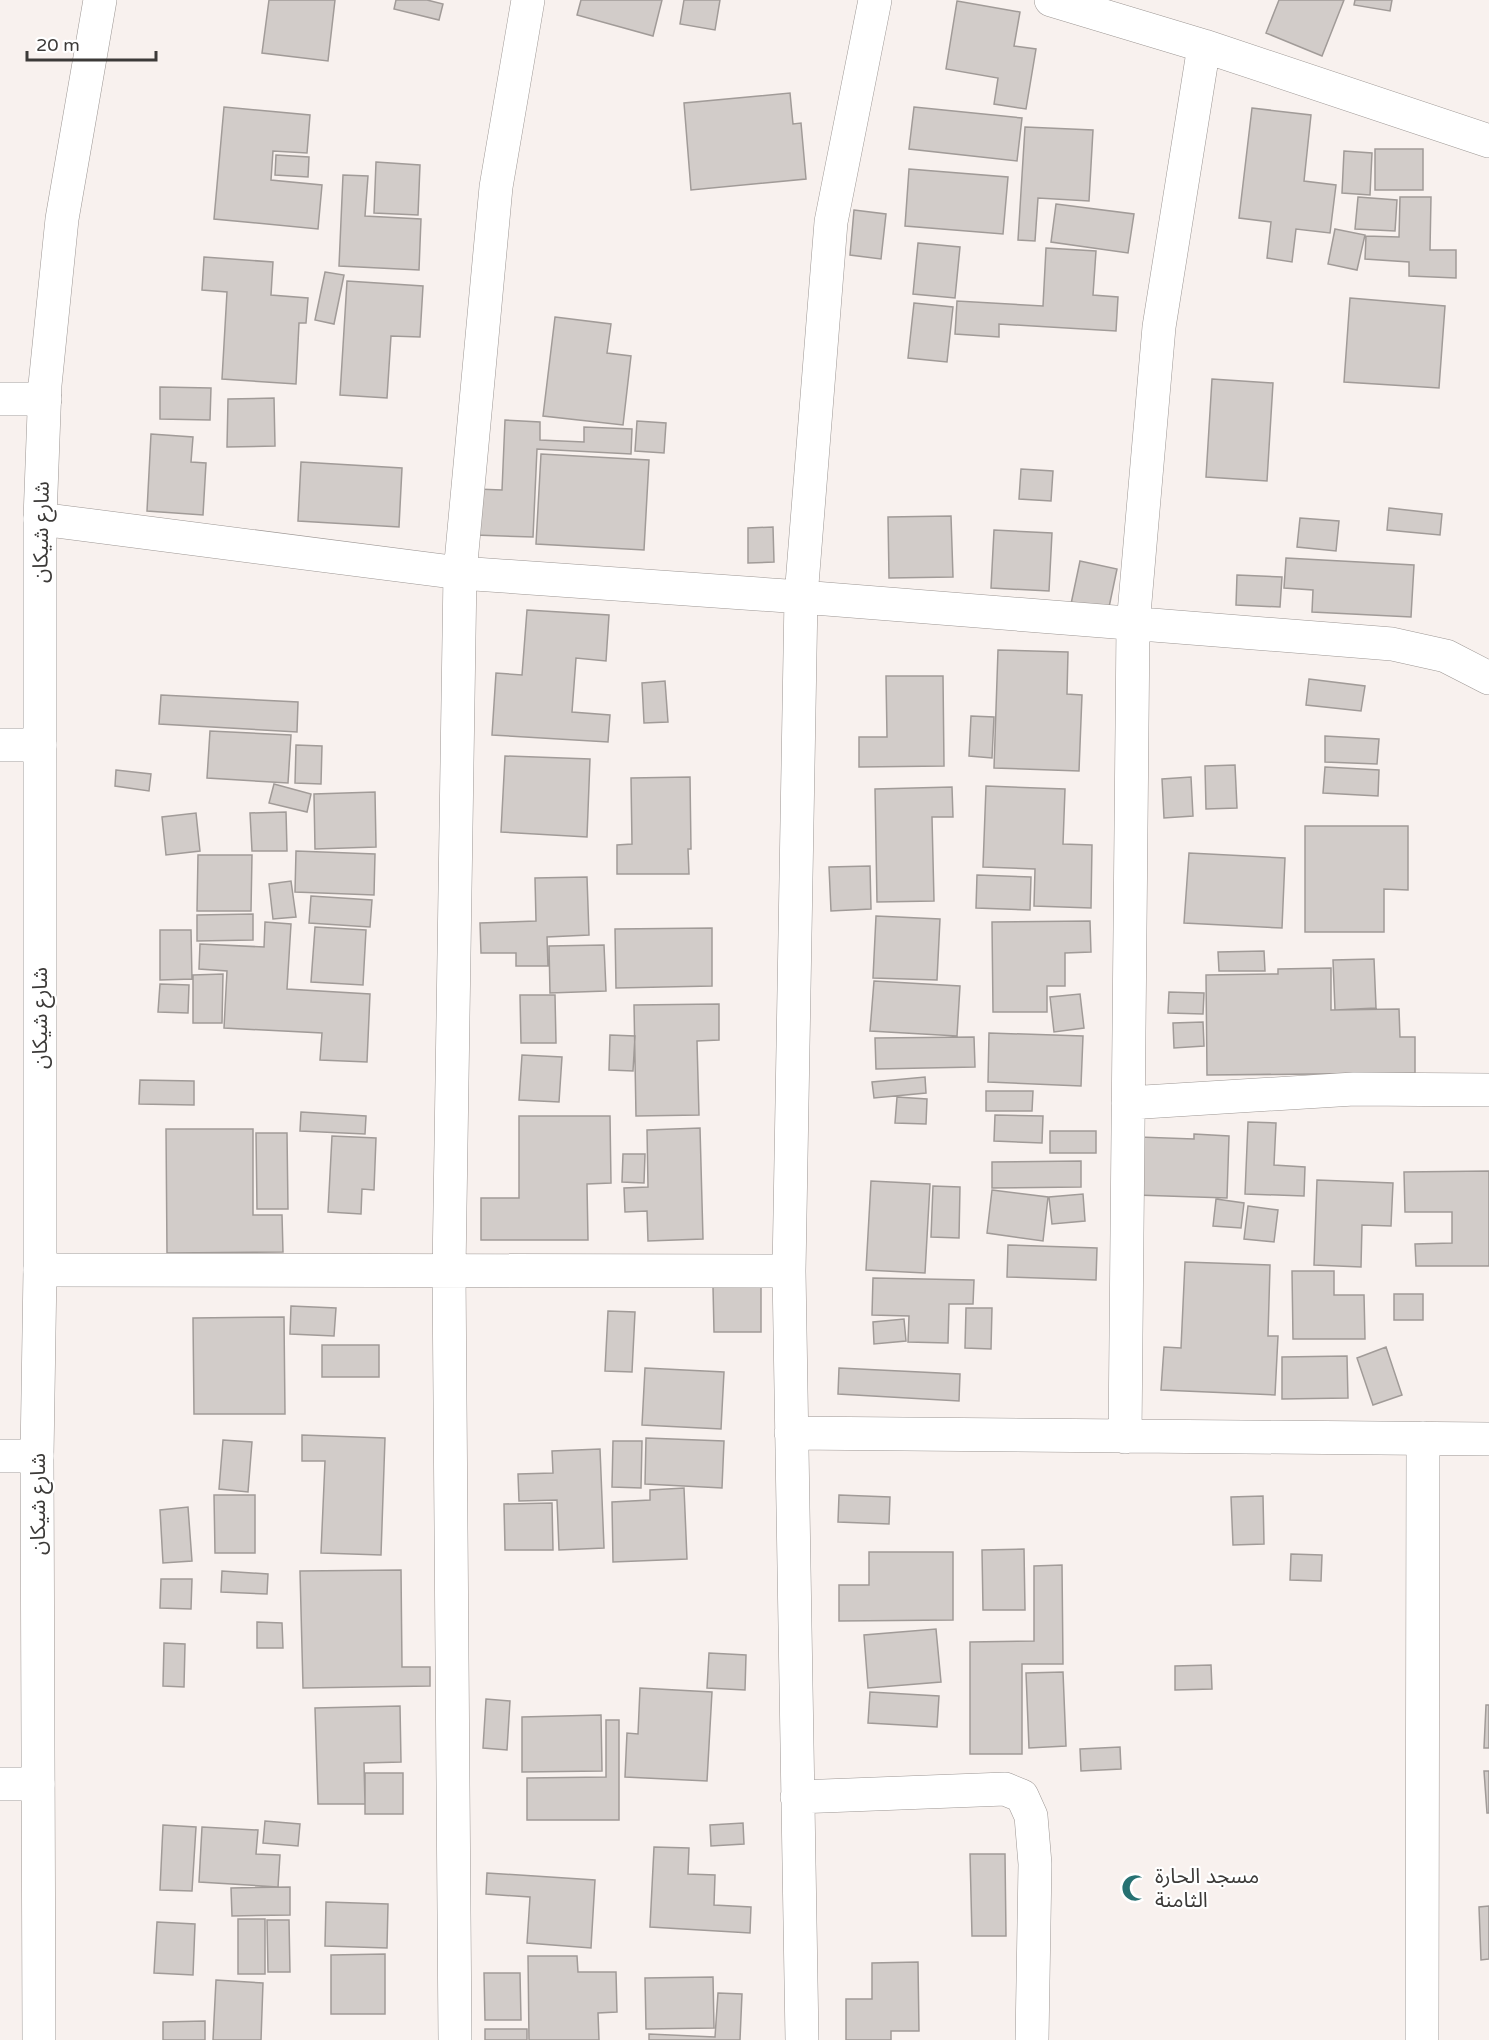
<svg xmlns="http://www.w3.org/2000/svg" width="1489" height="2040" viewBox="0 0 1489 2040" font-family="'Varela Round','Noto Sans Arabic',sans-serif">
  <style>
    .building { fill: #d2ccc9; stroke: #a19b98; stroke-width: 1.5 }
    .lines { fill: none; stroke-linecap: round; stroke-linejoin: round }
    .street-casing { stroke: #9d9794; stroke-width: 34 }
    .secondary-casing { stroke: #9d9794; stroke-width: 34 }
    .street { stroke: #fff; stroke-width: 33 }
    .secondary { stroke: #fff; stroke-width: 33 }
    .labels { text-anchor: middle; stroke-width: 4.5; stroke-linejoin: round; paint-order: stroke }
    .street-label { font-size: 21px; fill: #3c3a38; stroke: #fff }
    .poi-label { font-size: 21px; fill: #3c3a38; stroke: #fff; text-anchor: start }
  </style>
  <rect width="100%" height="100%" fill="#f8f1ee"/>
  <!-- building -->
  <path class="building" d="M269 0H335L328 61 262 53Z
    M396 0H427L443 4 439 20 394 9Z
    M581 0H662L653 36 577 15Z
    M684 0H720L715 30 680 24Z
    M1279 0H1344L1322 56 1266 33Z
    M1355 0H1392L1390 11 1354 5Z
    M957 1 1020 12 1014 46 1036 49 1026 109 994 104 998 78 946 69Z
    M790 93 793 124 801 123 806 179 691 190 684 103Z
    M224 107 310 115 307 153 273 151 271 180 322 185 318 229 214 219Z
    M914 107 1022 118 1017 161 909 149Z
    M1252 108 1311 115 1304 181 1336 185 1330 233 1296 229 1292 262 1267 258 1271 222 1239 218Z
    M1025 127 1093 130 1089 201 1038 198 1035 241 1018 240Z
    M1375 149H1423V190H1375Z
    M1344 151 1372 153 1370 195 1342 193Z
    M276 155 309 157 308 177 275 175Z
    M376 162 420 165 418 215 374 213Z
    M909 169 1008 177 1003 234 905 226Z
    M343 175 368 176 365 216 421 219 419 270 339 266Z
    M1358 197 1397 200 1395 231 1355 229Z
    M1400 197H1431L1430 250H1456V278L1409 276V262L1365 259 1366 236 1399 237Z
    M1056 204 1134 214 1128 253 1051 242Z
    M854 210 886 214 881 259 850 255Z
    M1335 229 1365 235 1357 270 1328 264Z
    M918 243 960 247 955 298 913 294Z
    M1046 248 1096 251 1093 295 1118 297 1116 331 999 324V337L955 334 957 301 1043 306Z
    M204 257 273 262 271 295 308 298 306 323H299L296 384 222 379 227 292 202 290Z
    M325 272 344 275 334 324 315 320Z
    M347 281 423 286 420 337 391 336 387 398 340 395Z
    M1350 298 1445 306 1439 388 1344 382Z
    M914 303 953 307 947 362 908 358Z
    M555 317 611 324 607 353 631 356 623 425 543 416Z
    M1212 379 1273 383 1267 481 1206 477Z
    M160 387 211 388 210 420 160 419Z
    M274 398 275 446 227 447 228 399Z
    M505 420 540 422V440L584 442V427L632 429 631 454 537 449 533 537 475 535 477 489 502 490Z
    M637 421 666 423 664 453 635 451Z
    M151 434 193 437 191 462 206 463 203 515 147 511Z
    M541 454 649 460 644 550 536 544Z
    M301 462 402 468 399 527 298 521Z
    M1021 469 1053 471 1051 501 1019 499Z
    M1389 508 1442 514 1440 535 1387 530Z
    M951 516 953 577 889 578 888 517Z
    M1300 518 1339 521 1336 551 1297 547Z
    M773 527 774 562 748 563V528Z
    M994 530 1052 533 1049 591 991 588Z
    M1286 558 1414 565 1411 617 1312 612 1313 590 1284 588Z
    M1080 561 1117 569 1108 612 1071 604Z
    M1237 575 1282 577 1280 607 1236 605Z
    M527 610 609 615 606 661 576 658 572 712 610 715 608 742 492 735 496 673 522 675Z
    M998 650 1068 652 1067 694 1082 695 1079 771 994 768Z
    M886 676H943L944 766 859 767V737H887Z
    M1309 679 1365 686 1361 711 1306 705Z
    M665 681 668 722 644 723 642 683Z
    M161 695 298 702 297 732 159 724Z
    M971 716 994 717 992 758 969 756Z
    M210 731 291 735 288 783 207 778Z
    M1325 736 1379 739 1377 764 1325 762Z
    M296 745 322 746 321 784 295 783Z
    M505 756 590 759 587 837 501 832Z
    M1235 765 1237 808 1206 809 1205 766Z
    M1325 767 1379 770 1378 796 1323 793Z
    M116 770 151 774 149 791 115 786Z
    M690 777 691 849H688L689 874H617V845L632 844 631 778Z
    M1191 777 1193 816 1164 818 1162 779Z
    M274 784 311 794 307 812 269 803Z
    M986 786 1065 789 1063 844 1092 845 1091 908 1034 906 1035 869 983 867Z
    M952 787 953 817H932L934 901 877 902 875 789Z
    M375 792 376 847 315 849 314 794Z
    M286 812 287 851H252L250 813Z
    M196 813 200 851 166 855 162 817Z
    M1305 826H1408V890L1384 889V932H1305Z
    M296 851 375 854 374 895 295 892Z
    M1189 853 1285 858 1282 928 1184 923Z
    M198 855H252L251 911H197Z
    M870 866 871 909 831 911 829 867Z
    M977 875 1031 877 1030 910 976 908Z
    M587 877 589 935 547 937 548 966H516V953H481L480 923 536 921 535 878Z
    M291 881 296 917 273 919 269 884Z
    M311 896 372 900 370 927 309 923Z
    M253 914V940L197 941V915Z
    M876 916 940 919 937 980 873 978Z
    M1090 921 1091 952 1065 953V986H1047V1012H993L992 922Z
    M265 922 291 924 287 989 370 994 367 1062 320 1060 322 1033 224 1028 227 971 199 969 200 944 264 947Z
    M315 927 366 930 363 985 311 982Z
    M712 928V986L616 988 615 929Z
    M160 930H191L192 979 160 980Z
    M604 945 606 991 550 993 549 946Z
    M1264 951 1265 971H1219L1218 952Z
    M1374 959 1376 1008 1335 1010 1333 960Z
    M1331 968V1010L1399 1009 1400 1037H1415V1073L1207 1075 1206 975 1278 974V969Z
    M223 974 222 1023H193V975Z
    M874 981 960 986 957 1036 870 1031Z
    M160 984 189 985 188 1013 158 1012Z
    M1169 992 1204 993 1203 1014 1168 1013Z
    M1080 994 1084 1028 1054 1032 1050 997Z
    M520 995H555L556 1043H521Z
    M719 1004V1040L697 1041 699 1115 636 1116 634 1005Z
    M1203 1022 1204 1046 1174 1048 1173 1023Z
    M989 1033 1083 1036 1081 1086 988 1082Z
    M610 1035 635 1036 633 1071 609 1070Z
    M974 1037 975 1067 876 1069 875 1038Z
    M522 1055 562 1057 559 1102 519 1100Z
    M925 1077 926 1093 874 1098 872 1082Z
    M140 1080 194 1081V1105L139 1104Z
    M986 1091H1033L1032 1111H986Z
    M897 1097 927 1099 926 1124 895 1123Z
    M301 1112 366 1116 365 1134 300 1131Z
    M995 1115 1043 1116 1042 1143 994 1141Z
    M519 1116H610L611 1183 587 1184 588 1240H481V1198H519Z
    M1248 1122 1276 1123 1274 1165 1305 1167 1304 1196 1245 1194Z
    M700 1128 703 1239 648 1241 647 1211 625 1212 624 1188 648 1187 647 1130Z
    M166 1129H253V1215H282L283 1252 167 1253Z
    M1050 1131H1096V1153H1050Z
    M256 1133H287L288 1209H257Z
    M1194 1134 1229 1136 1227 1198 1136 1195 1139 1137 1194 1139Z
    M332 1136 376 1138 374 1190 362 1189 361 1214 328 1212Z
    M623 1154H645L644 1183 622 1182Z
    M1081 1161V1187L992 1188V1162Z
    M1489 1171V1266H1416L1415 1244 1452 1243V1212H1405L1404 1172Z
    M1317 1180 1393 1183 1391 1226 1362 1225 1361 1267 1314 1265Z
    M871 1181 930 1184 925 1273 866 1270Z
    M933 1186 960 1187 959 1238 931 1237Z
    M992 1190 1048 1197 1043 1241 987 1233Z
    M1083 1194 1085 1221 1052 1224 1049 1197Z
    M1216 1199 1244 1203 1241 1228 1213 1226Z
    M1248 1206 1278 1210 1274 1242 1244 1239Z
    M1008 1245 1097 1248 1096 1280 1007 1277Z
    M1185 1262 1270 1265 1268 1336H1278L1275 1395 1161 1390 1164 1347 1181 1348Z
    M1292 1271H1334V1295H1364L1365 1339H1293Z
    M873 1278 974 1280 973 1304H949L948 1343 908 1342 909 1316 872 1315Z
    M713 1287H761V1332H714Z
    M1394 1294H1423V1320H1394Z
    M291 1306 336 1308 334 1336 290 1334Z
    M966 1308H992L991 1349 965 1348Z
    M608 1311 635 1312 632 1372 605 1371Z
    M284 1317 285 1414H194L193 1318Z
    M904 1319 906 1341 874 1344 873 1322Z
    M322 1345H379V1377H322Z
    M1386 1347 1402 1395 1373 1405 1357 1358Z
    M1347 1356 1348 1398 1282 1399V1357Z
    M645 1368 724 1372 721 1429 642 1425Z
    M839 1368 960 1374 959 1401 838 1394Z
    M302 1435 385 1438 381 1555 321 1553 325 1461H302Z
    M646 1438 724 1441 722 1488 645 1484Z
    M223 1440 252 1442 248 1492 219 1489Z
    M613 1441H642L641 1488 612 1487Z
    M600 1449 604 1548 559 1550 557 1500 519 1501 518 1474 553 1473 552 1451Z
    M684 1488 687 1559 613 1562 612 1502 650 1500V1490Z
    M214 1495H255V1553H215Z
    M839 1495 890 1497 889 1524 838 1522Z
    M1263 1496 1264 1544 1233 1545 1231 1497Z
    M552 1503 553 1550H505L504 1504Z
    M188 1507 192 1561 163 1563 160 1510Z
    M1024 1549 1025 1610H983L982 1550Z
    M869 1552H953V1620L839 1621V1585H869Z
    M1291 1554 1322 1555 1321 1581 1290 1580Z
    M1062 1565 1063 1664H1022V1754H970V1642L1034 1641V1566Z
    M401 1570 402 1667H430V1686L303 1688 300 1571Z
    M222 1571 268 1574 267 1594 221 1592Z
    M161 1579H192L191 1609 160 1608Z
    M257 1622 282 1623 283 1648H257Z
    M936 1629 941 1682 868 1688 864 1635Z
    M164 1643 185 1644 184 1687 163 1686Z
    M709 1653 746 1655 745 1690 707 1688Z
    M1211 1665 1212 1689 1175 1690V1666Z
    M1063 1672 1066 1746 1029 1748 1026 1673Z
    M640 1688 712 1692 707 1781 625 1777 627 1733 638 1734Z
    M870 1692 939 1696 937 1727 868 1723Z
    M486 1699 510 1701 507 1750 483 1748Z
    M1486 1705H1489V1748H1484Z
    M400 1706 401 1762 364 1763 365 1804H318L315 1708Z
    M601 1715 602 1771 522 1772V1717Z
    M606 1720H619V1820H527V1778L606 1777Z
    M1120 1747 1121 1769 1081 1771 1080 1749Z
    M1484 1771H1489V1813H1487Z
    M365 1773H403V1814H365Z
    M265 1821 300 1824 298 1846 263 1843Z
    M743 1823 744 1844 711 1846 710 1825Z
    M163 1825 196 1827 192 1891 160 1890Z
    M202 1827 258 1830 256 1854 280 1855 278 1887 199 1882Z
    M654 1847 689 1848 688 1874 715 1875 714 1905 751 1907 750 1933 650 1927Z
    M970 1854H1005L1006 1936H972Z
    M487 1873 595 1880 591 1948 527 1943 530 1897 486 1894Z
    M290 1887V1915L232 1916 231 1888Z
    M326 1902 388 1904 387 1948 325 1946Z
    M1489 1906V1959L1481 1960 1479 1907Z
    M238 1919H265V1974H238Z
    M267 1920H289L290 1972H268Z
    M157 1922 195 1924 193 1975 154 1973Z
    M385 1954V2014H331V1955Z
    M528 1956H577L578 1972H616L617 2012 598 2013 599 2040H529Z
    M918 1962 919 2031H891V2040H846V1999H872V1963Z
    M484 1973H520L521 2020H485Z
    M713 1977 714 2028 646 2029 645 1978Z
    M216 1980 263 1983 261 2040H213Z
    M718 1993 742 1994 740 2040H649V2034L715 2037Z
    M205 2021V2040H163V2022Z
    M485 2029H527V2040H485Z"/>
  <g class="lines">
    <defs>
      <path id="street" d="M1051 0 1204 46 1489 141
        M0 399H45
        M40 519 460 573 801 597 1392 644 1446 656 1489 678
        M0 745H40
        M1128 1103 1354 1089 1489 1090
        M40 1270 789 1271
        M791 1433 1489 1439
        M1125 1437 1133 625 1159 327 1204 46
        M0 1456H37
        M0 1784H38
        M797 1797 1005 1789 1022 1796 1031 1816 1035 1864 1032 2040
        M455 2040 449 1271 460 573 496 187 528 0
        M802 2040 789 1271 801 597 831 222 875 0
        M1422 2040 1423 1438"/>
      <path id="secondary" d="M39 2040 37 1456 40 1270V519L45 385 62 219 100 0"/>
    </defs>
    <!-- street casing -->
    <use href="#street" class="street-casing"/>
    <!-- secondary casing -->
    <use href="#secondary" class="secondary-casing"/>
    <!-- street -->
    <use href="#street" class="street"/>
    <!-- secondary -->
    <use href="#secondary" class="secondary"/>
  </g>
  <!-- icons -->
  <defs>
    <symbol id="mosque-bare" viewBox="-9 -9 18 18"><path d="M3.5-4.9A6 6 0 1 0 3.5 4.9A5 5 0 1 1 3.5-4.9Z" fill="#267172" stroke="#fff" stroke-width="2.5" paint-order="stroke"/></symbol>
  </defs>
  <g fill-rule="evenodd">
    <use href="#mosque-bare" x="1116" y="1869" width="38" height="38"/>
  </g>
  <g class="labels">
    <!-- street labels -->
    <g class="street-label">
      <text transform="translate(41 532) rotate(-89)" y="7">شارع شيكان</text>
      <text transform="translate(40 1018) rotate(-90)" y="7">شارع شيكان</text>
      <text transform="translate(38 1504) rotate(-90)" y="7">شارع شيكان</text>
    </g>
    <!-- poi labels -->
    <g class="poi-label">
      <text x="1155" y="1883">مسجد الحارة<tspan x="1155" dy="24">الثامنة</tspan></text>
    </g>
  </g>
  <!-- scale -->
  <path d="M27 51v9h129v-9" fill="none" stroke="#3c3a38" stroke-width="3"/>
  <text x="36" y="51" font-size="18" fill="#3c3a38" stroke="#ffffff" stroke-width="4.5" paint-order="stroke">20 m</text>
</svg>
